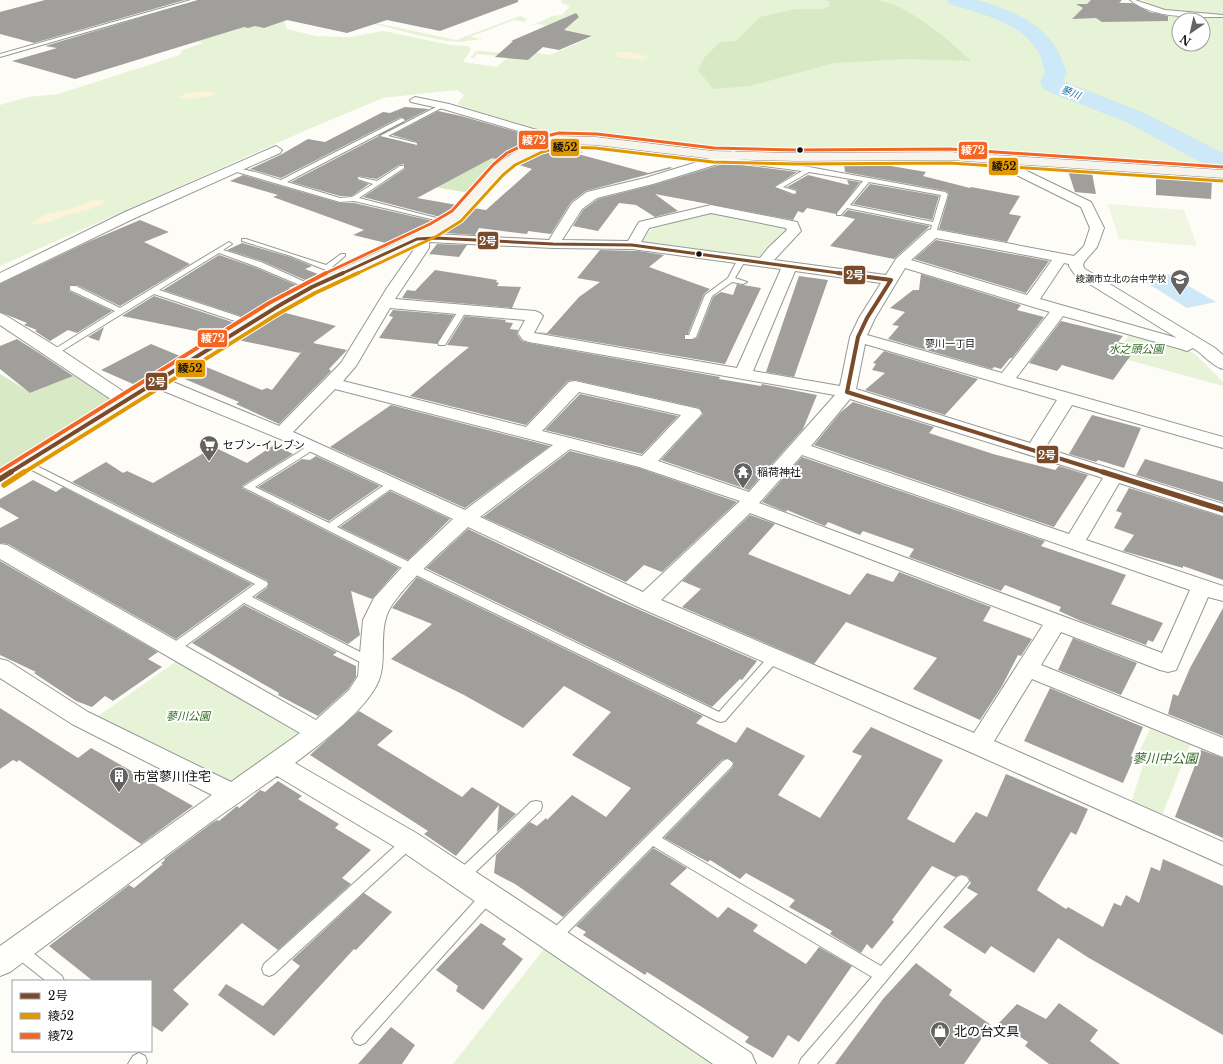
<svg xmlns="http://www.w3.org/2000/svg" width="1223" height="1064" viewBox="0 0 1223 1064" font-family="'Libre Baskerville','Noto Sans JP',serif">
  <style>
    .green { fill: #e7f3d7; fill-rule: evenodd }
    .forest { fill: #d8eac5 }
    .sand { fill: #fcf4d9 }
    .pitch { fill: #f0f6e1 }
    .water { fill: #cde8f7 }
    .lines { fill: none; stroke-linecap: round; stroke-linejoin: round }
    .river { fill: #cde8f7; fill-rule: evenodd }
    .building { fill: #a19f9c }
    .lane-casing { stroke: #979795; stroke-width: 2 }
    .street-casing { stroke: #979795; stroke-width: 2 }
    .secondary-casing { stroke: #8e8d8b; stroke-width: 2 }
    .lane { fill: #fffffe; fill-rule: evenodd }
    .street { fill: #fffffe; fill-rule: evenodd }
    .secondary { fill: #f6f4eb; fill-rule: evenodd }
    .bus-1-far2-casing { stroke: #fff; stroke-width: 5 }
    .bus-1-far1-casing { stroke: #fff; stroke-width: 6 }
    .bus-1-casing { stroke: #fff; stroke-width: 8 }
    .bus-2-far2-casing { stroke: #fff; stroke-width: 5 }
    .bus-2-far1-casing { stroke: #fff; stroke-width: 6 }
    .bus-2-casing { stroke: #fff; stroke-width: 8 }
    .bus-3-far1-casing { stroke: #fff; stroke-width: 5 }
    .bus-3-casing { stroke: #fff; stroke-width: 6 }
    .bus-1-far2 { stroke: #7a4b2a; stroke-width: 3 }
    .bus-1-far1 { stroke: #7a4b2a; stroke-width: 4 }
    .bus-1 { stroke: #7a4b2a; stroke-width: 5.5 }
    .bus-2-far2 { stroke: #e09702; stroke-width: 3 }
    .bus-2-far1 { stroke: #e09702; stroke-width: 4 }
    .bus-2 { stroke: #e09702; stroke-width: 5.5 }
    .bus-3-far1 { stroke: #f26522; stroke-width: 3 }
    .bus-3 { stroke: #f26522; stroke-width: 4 }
    .bus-dot { fill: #111; stroke: #fff; stroke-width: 1.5 }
    .labels { text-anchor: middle; stroke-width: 4; stroke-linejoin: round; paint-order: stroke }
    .far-poi-label { font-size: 9px; fill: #111; stroke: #fff; text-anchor: end }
    .far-water-label { font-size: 10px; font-style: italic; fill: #1768a6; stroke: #fff }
    .far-neighbourhood-label { font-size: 10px; fill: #111; stroke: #fff }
    .park-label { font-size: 11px; font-style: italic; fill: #2f6b1f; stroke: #fff }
    .poi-label { font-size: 11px; fill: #111; stroke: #fff; text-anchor: start }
    .near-park-label { font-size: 13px; font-style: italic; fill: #2f6b1f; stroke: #fff }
    .near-poi-label { font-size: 13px; fill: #111; stroke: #fff; text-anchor: start }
    .line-badge { stroke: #fff; stroke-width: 1.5 }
    .badge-label { font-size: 11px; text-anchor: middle; font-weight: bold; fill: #fff }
    .pale-badge-label { font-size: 11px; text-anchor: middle; font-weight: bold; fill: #111 }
  </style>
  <rect width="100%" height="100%" fill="#fdfcf7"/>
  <!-- green -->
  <path class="green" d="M561 0H1110L1135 4 1143 8 1144 9 1134 13C1164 12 1193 17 1223 18V171L1012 157 722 152 585 137 558 136 460 106 458 103 464 95 456 90 383 98 311 128 0 266V105L28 97 58 94 180 55 182 50 204 43 172 36 297 6 456 40 520 16 527 19 525 22 514 20 470 37 482 39 459 42C404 39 338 2 284 21L287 29 316 36 349 37 384 31 450 45 468 46 471 49 463 62 497 67 508 57 477 54 474 58H470L476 51H480L518 54 539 53 550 55 594 36 537 24 528 27 553 16 562 15 570 6 562 3ZM1179 20H1203V44H1179Z
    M1143 0H1223V15C1199 13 1163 16 1143 0Z
    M707 213H716L787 228 788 230 762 256 757 257 642 241C653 220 685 219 707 213Z
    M1130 334 1188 350 1196 355 1223 382V386L1114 356Z
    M184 656 318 732 233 794 88 723Z
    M1150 729 1190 745 1160 820 1130 806 1147 753 1140 750Z
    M552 939 734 1064H453Z"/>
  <!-- forest -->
  <path class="forest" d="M824 0C841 0 860 0 877 0 908 5 949 39 971 61L908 59 834 63 750 86 713 89 698 70 704 58 720 42 736 41 760 17 796 9H822L830 6 828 1Z
    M458 132 522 148 498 161 469 193 389 179Z
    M0 374 31 393 75 375 110 398 108 403 0 471Z"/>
  <!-- sand -->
  <path class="sand" d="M620 52 634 53 649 57 643 60 618 57 616 53Z
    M209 91 214 93V95L193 99 178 98 186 93Z
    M94 199 106 201C95 209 84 211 71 214 57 218 47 225 32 224 39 212 64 212 76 207 82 205 88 202 94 199Z"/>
  <!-- pitch -->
  <path class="pitch" d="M1108 204 1184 210 1197 246 1119 239Z"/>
  <!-- water -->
  <path class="water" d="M1168 274 1216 302 1187 308 1141 279Z"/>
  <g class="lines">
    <!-- river -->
    <path class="river" d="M947 0C956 0 966 0 975 0 984 1 993 5 1001 8 1036 21 1056 37 1067 73L1063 81 1142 112 1223 153V169L1211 168 1126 122 1044 90 1040 82 1045 73C1043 64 1041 55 1035 47 1016 21 978 13 949 4Z"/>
  </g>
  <!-- building -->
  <path class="building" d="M45 0H185L34 43 0 34V12Z
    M199 0H518V2L440 31 387 20 347 33 287 20 264 28 255 26 248 28 244 27 75 79 12 61 57 48 45 46Z
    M1091 0H1122L1119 3H1132L1150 12 1168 16V21L1102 22 1096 18 1072 19 1083 8 1076 4H1087Z
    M576 13 579 17 564 30 592 36 559 50 543 47 528 60 495 57 513 41H511Z
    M405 107 429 109 406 121 401 117 281 178 250 169 282 154 308 139 325 142 383 112 390 113Z
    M438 111 461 116 539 138 535 140 538 141 522 147 501 160 492 158 417 198 457 205 440 217 363 197 405 169 404 164 399 165 377 179 357 176 358 180 369 184 352 196H340L291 182 379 136 418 146 417 142 392 135Z
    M559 146 583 152 578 154 648 173 670 167 672 168 586 191 571 202 551 234 528 231 527 234 479 228 475 235 446 233 473 208 486 210 532 169 516 164 517 163 546 149Z
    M726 163 797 172 774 187 793 195 797 194V190L787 187 808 175 849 185 847 180 860 182 836 214 807 208 803 213 798 211 793 220 655 194 678 211 655 217 636 205 619 203 598 231 573 226 583 210 598 199 653 185Z
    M844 165H885L926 172 923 176 970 188 971 187 1020 196 1009 214 1021 216 1007 242 939 229 949 194 946 191 845 172Z
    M1068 171 1092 173 1096 194 1075 192Z
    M243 175 340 203H354L433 221 390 244 353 235 364 230 273 197 278 195 230 181Z
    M1156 176 1212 181 1211 199 1156 195Z
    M870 184 939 196 932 220 853 204Z
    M848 210 930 226 894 259 830 246 855 219 842 216Z
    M140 220 169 232 144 242 190 264 120 306 77 285H69V291L112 311 77 333 68 330 50 341 35 331 37 330 24 325 27 323 0 312V284L88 242Z
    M936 240 1049 261 1026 293 914 259Z
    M242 243 290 257 312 266 305 269 318 274 305 280 262 261 227 250Z
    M437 244 467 245 459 257 429 254Z
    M600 250 639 251 664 255 649 267 710 289 704 294 688 334H684L685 340H692L697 338 713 297 721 292 733 295 737 284 761 288 725 364 536 332 547 333 579 297 600 282 577 278Z
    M219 255 254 267 296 285 289 288 292 290 244 317 163 290Z
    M435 270 497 280 496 282 499 283 497 286 521 287 512 308 402 298 407 290 415 291Z
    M921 274 1021 305 1017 310 1044 317 1012 358H1010L1001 369 994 367 992 369 888 339 899 326 892 325 905 312 890 308 913 290H919Z
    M799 276 828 280 794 377 766 372Z
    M154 296 235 323 215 335 122 316Z
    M393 310 454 315 437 344 379 338 393 317 389 316Z
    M282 312 336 326 313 343 347 350 329 369 331 371 279 424 236 404 239 402 180 377 199 364 262 390 267 388 272 390 303 350 300 353 238 340Z
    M465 316 506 320 505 322 513 323 510 329 518 330 517 334 522 341 529 343 720 377 719 379 761 386 762 384 817 395 803 429 749 490 661 460 703 414 699 408 575 380 568 381 526 425 410 396 469 347 447 345Z
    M1061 321 1123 336 1118 342 1137 347 1113 380 1062 365 1057 371 1029 363Z
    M104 327 99 341 88 337Z
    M17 339 42 355 73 376 30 393 0 369V346Z
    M151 344 180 356 133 384 101 370Z
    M884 351 978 379 945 415 865 390 885 373 872 370 876 364 873 363Z
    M580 394 678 416 642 454 545 430Z
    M853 402 934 427 929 433 993 454 1055 470 1059 466 1088 475 1054 527 814 445 841 412Z
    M391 405 550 446 465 508 330 447Z
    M1092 415 1141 428 1124 468 1098 460 1096 462 1069 454Z
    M274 445 293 454 242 486V488L399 568 372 599 351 591 360 635 348 644 255 597 268 587V581L72 482 106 462 123 473 127 471 153 483 214 447 247 463Z
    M570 451 639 468 737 502 662 572 644 565 626 582 483 517Z
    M316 456 380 486 329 521 258 487 302 459 310 460Z
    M802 457 1045 541 1041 546 1126 575 1111 604 1163 623 1153 642 1148 640 1146 645 1081 621 1059 611 1061 607 1005 585 1001 591 909 557 914 549 863 531 860 535 828 522 825 526 787 510 786 512 762 502Z
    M1145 459 1223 482V502L1136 475Z
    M33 480 56 492 63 487 252 584 176 639 8 544 0 543V528L19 518 0 507V499Z
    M1129 488 1223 517V580L1183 566V568L1123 551 1134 535 1114 528 1122 513 1116 511Z
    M390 491 450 519 408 560 340 527Z
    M750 515 775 524 748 554 850 595 867 573 893 582 899 572 991 607 983 621 1032 639 1021 656 1018 655 1002 686 980 720 913 689 937 658 846 622 814 664 682 607 701 589 682 581Z
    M468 529 610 597 757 661 742 680 740 679 712 707 426 568Z
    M0 561 158 652 148 659 162 667 113 701 105 696 92 707 76 701 34 673 36 672 0 655Z
    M417 577 703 716 696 723 736 743 747 727 805 756 778 795 820 818 862 756 852 752 871 727 943 760 907 819 954 843 976 812 987 817 1006 774 1088 809 1076 835 1071 832 1037 890 1066 909 1068 907 1103 927 1114 903 1121 906 1126 895 1139 903 1151 867 1160 871 1163 859 1223 886V1035L1089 958 1058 938 1034 973 991 946 985 954 943 927 978 894 967 888 971 883 968 876 961 874 955 877 932 866 892 920 894 922 872 949 867 944 861 953 830 934 832 931 789 907 795 900 746 873 740 879 710 860 708 862 664 838 732 768 734 763 728 758 722 760 563 917 515 884 494 873 496 855 530 822 537 826 546 818 547 820 572 795 606 817 631 788 572 755 611 712 564 686 523 728 464 695 391 659 432 624 392 608Z
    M244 605 337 652 333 655 356 666V677L348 689 318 716 278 695 279 693 192 643Z
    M1223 608V736L1168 714 1173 694 1178 696 1190 668Z
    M1073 638 1137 663 1121 695 1058 670Z
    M1050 688 1143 727 1131 756 1134 758 1123 783 1024 741Z
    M0 708 78 758 91 748 193 806 141 844 19 760 17 762 13 760 0 769Z
    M359 711 393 731 377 745 462 797 472 787 516 814 497 832 499 805 456 856 424 834 428 831 310 755Z
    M1201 750 1223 758V838L1175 817Z
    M278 781 302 796 298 799 339 824 335 828 371 850 342 878 351 884 278 950 242 923 173 990 189 1004 162 1032 151 1025V981H93L49 946 129 885 134 888 163 864 161 863 165 860 164 859 212 823 217 820 219 821 237 806 239 808 260 790 265 792Z
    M653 848 687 868 670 884 718 918 728 907 758 925 753 931 806 964 819 947 852 966 799 1042 788 1035 773 1058 745 1042 749 1037 647 972 645 975 583 935 586 932 576 926Z
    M364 893 392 912 356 950 354 949 274 1036 218 995 226 984 263 1006 300 966 292 960Z
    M481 923 506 939 502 944 523 959 483 1010 456 991 458 986 436 970Z
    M916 963 952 990 949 995 991 1025 964 1064H835L883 999Z
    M1059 1003 1098 1030 1090 1041 1120 1064H1049L1025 1046 1028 1042 999 1023 1017 1004 1046 1019Z
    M391 1027 415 1045 402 1064H358Z"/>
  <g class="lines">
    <defs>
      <path id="lane" d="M191 0H198L0 57V54Z
        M1130 0H1135L1165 10 1223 15V17C1194 17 1154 19 1130 0Z
        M440 105 445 106 388 136 417 143V145L380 136Z
        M402 118 405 120 404 121 287 182 340 198 352 197 373 184 358 179V177L377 181 400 166H404V168L359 198 448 221V223L354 201 340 202 230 170C238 165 271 177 281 180Z
        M719 157 809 167 945 192 948 194 936 233 933 235 930 233 932 225 847 208 841 215H837V213L863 181 809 172 783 187 796 191V193L794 194 775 187 802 171 717 160 716 159ZM869 182 941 195 933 222 850 205Z
        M242 239H246L326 265 341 254H345V256L332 267 345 273 338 275 291 256 242 241Z
        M229 242 232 244 223 250 261 262 316 287 315 289H309L255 266 219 253 159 290 253 321V325H247L154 294 57 354H54L50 352 115 311 70 290V286H76L120 308Z
        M739 257 746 259 735 278 747 282 743 284 732 282 712 296 696 337 692 339H685V335H689L705 295 728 278Z
        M460 308H463L467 310 445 345H439L438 343Z
        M313 443 318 446 316 448 255 487 329 523 389 482H395L397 484 395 486 337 527 719 712 770 655H778L780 658 725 721 721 722 717 721 408 571 243 487Z
        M25 460 267 582 268 584 267 586 252 597 374 659 376 662 374 665H366L244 603 177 652H169L167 649 169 646 255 584 22 465 20 463Z
        M727 759 731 761 733 764 731 767 662 838 881 966 957 877 962 875 967 877 969 881 817 1064H799L801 1059 872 977 653 846 559 941 554 943 549 941 547 937 549 933 723 761Z
        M536 801 541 802 542 806 541 810 466 881 461 883 456 881 454 877 456 873 531 802Z
        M409 837 414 838 416 842 414 846 274 974 269 976 264 974 262 969 264 964 404 838Z
        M488 890 493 892 495 896 493 900 365 1043 360 1045 355 1043 352 1038 355 1033 483 892Z
        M18 944 23 945 62 976 64 981H46L13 955 11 950 13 945Z
        M139 1053 145 1056 147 1061 146 1064H128L133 1056Z"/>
      <path id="street" d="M415 97 449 104 564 138 566 140 560 143 443 109 411 102 410 100Z
        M276 146 282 150 280 153 135 218 0 283V273L125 212Z
        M733 151 737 152 739 155 737 158 653 184 597 198 582 209 562 240 628 241 639 222 711 205 797 222 801 231 774 260 886 275 896 259 928 230 933 229 1074 256 1084 246 1090 228 1081 207 988 161 986 158 988 155 992 154 1091 202 1104 228 1097 247 1084 262 1083 266 1085 269 1215 348 1223 355V369C1212 366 1203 354 1193 348L1187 351 1181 349 1063 316 1016 378 1223 437V448L1072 405 1045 448 1223 504V516L1119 483 1086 540 1223 586V601L1208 597 1176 670 1168 672 1160 670 1061 632 1041 665 1223 738V757L1032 679 994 741 1223 842V865L970 752 638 607 468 527C443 551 412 576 392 605 377 627 387 656 380 677 371 707 320 744 295 763L418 834 751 1053 756 1064H713L400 850 277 776 211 822 10 972 0 976V946L212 795 72 724 0 678V659L8 661 88 712 231 782 300 733 0 559V544L7 545 316 720 349 690 358 676 363 620 374 598 405 564 453 519 307 450 149 385 147 381 149 377 155 376 161 377 279 426 341 363 387 288 415 248V244L410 239 412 236 435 234 549 240 572 203 587 192 645 178ZM711 213 786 228 787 230 768 248 760 258 641 242 649 228ZM936 238 1052 260 1027 295 911 260ZM429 242 553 248 632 249 781 269 737 368 534 333 543 316 540 313 535 311 395 299 429 248ZM1064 263 1069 264V266L1075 275 1177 338 1040 299ZM905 268 1050 312 1002 373 867 335 875 318ZM795 271 881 283 859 318 850 337 840 386 753 371ZM390 308 525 320 518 333 523 340 529 342 835 395 749 492 658 461 699 417 702 413 699 409 575 381 569 382 526 427 343 381 356 366ZM865 344 1057 400 1030 443 856 389ZM335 389 553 445 465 510 293 432ZM579 392 681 415 642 456 542 431ZM850 399 1103 478 1069 534 811 446ZM570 449 639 467 740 501 643 592 480 517ZM802 455 1190 590 1162 653 759 503ZM750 513 1043 625 974 733 661 600Z
        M0 313 5 315 60 349 130 396 133 400 130 404 124 405 118 404 0 325Z"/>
      <path id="secondary" d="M560 136 596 137 713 151 797 153 950 152 1223 170V178L950 160 797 161 713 159 596 145 560 144 545 148 516 162 503 173 461 219 438 233 318 290 278 313 7 483 0 485V470L266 305C326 273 391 250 448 214 459 208 467 195 476 186 504 155 519 146 560 136Z"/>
    </defs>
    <!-- lane casing -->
    <use href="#lane" class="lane-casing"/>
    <!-- street casing -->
    <use href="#street" class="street-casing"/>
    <!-- secondary casing -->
    <use href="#secondary" class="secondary-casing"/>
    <!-- lane -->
    <use href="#lane" class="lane"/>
    <!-- street -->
    <use href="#street" class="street"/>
    <!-- secondary -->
    <use href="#secondary" class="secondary"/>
    <defs>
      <path id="bus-1-far2" d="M341 274 417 239 435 238 553 244 632 245 846 274"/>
      <path id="bus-1-far1" d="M838 273 891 280 867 318 858 337 847 392 1106 473
        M9 473 280 305 312 287 343 273"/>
      <path id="bus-1" d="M1103 472 1223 510
        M0 479 11 472"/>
      <path id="bus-2-far2" d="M356 274 437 236 461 221 503 175 515 165 542 152 561 147 595 148 713 162 797 164 950 163 1223 181"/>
      <path id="bus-2-far1" d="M23 473 276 315 315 293 358 273"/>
      <path id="bus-2" d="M4 485 24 472"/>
      <path id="bus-3-far1" d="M324 274 430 224 452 211 493 165 507 153 538 138 559 133 597 134 714 148 797 150 950 149 1223 167"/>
      <path id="bus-3" d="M0 471 269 303 326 273"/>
    </defs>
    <!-- bus-1-far2 casing -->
    <use href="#bus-1-far2" class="bus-1-far2-casing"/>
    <!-- bus-1-far1 casing -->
    <use href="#bus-1-far1" class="bus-1-far1-casing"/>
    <!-- bus-1 casing -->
    <use href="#bus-1" class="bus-1-casing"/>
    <!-- bus-2-far2 casing -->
    <use href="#bus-2-far2" class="bus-2-far2-casing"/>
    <!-- bus-2-far1 casing -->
    <use href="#bus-2-far1" class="bus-2-far1-casing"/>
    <!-- bus-2 casing -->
    <use href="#bus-2" class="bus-2-casing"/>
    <!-- bus-3-far1 casing -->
    <use href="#bus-3-far1" class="bus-3-far1-casing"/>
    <!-- bus-3 casing -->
    <use href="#bus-3" class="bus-3-casing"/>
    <!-- bus-1-far2 -->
    <use href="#bus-1-far2" class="bus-1-far2"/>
    <!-- bus-1-far1 -->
    <use href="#bus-1-far1" class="bus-1-far1"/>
    <!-- bus-1 -->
    <use href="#bus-1" class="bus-1"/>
    <!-- bus-2-far2 -->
    <use href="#bus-2-far2" class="bus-2-far2"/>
    <!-- bus-2-far1 -->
    <use href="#bus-2-far1" class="bus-2-far1"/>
    <!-- bus-2 -->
    <use href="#bus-2" class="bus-2"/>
    <!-- bus-3-far1 -->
    <use href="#bus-3-far1" class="bus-3-far1"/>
    <!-- bus-3 -->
    <use href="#bus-3" class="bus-3"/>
  </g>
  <!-- icons -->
  <defs>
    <symbol id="school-pin" viewBox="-11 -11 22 30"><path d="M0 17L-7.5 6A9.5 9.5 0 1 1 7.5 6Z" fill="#646362" stroke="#fff"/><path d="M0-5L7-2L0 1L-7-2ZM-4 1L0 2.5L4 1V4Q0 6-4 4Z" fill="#fff"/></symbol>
    <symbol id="supermarket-pin" viewBox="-11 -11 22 30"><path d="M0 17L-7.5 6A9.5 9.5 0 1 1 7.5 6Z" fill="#646362" stroke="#fff"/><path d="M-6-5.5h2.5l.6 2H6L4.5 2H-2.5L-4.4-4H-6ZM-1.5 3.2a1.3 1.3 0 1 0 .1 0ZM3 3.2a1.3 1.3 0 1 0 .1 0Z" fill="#fff"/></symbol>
    <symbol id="temple-pin" viewBox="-11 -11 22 30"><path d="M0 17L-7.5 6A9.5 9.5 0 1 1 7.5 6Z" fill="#646362" stroke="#fff"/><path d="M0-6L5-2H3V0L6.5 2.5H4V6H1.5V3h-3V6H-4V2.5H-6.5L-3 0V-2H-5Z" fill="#fff"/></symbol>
    <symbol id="building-pin" viewBox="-11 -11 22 30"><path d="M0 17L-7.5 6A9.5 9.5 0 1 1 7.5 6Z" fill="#646362" stroke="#fff"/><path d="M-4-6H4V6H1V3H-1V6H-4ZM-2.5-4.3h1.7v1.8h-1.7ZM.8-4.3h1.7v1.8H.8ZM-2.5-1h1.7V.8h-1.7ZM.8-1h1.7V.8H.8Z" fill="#fff"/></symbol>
    <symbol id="shop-pin" viewBox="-11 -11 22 30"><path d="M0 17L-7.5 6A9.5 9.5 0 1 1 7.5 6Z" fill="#646362" stroke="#fff"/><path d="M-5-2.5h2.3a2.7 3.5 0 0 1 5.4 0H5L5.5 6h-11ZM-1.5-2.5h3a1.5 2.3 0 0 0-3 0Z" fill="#fff"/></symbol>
  </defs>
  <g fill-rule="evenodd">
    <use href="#school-pin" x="1169" y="268" width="22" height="30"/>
    <use href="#supermarket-pin" x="198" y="434" width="22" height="30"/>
    <use href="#temple-pin" x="732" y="461" width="22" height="30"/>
    <use href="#building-pin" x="108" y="765" width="22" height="30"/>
    <use href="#shop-pin" x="929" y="1020" width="22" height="30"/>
  </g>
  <!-- markers -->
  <g class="bus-dot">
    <circle cx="800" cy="150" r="3.5"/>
    <circle cx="699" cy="254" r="3.5"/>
  </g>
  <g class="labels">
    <!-- far-poi labels -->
    <g class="far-poi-label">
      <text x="1166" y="282">綾瀬市立北の台中学校</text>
    </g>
    <!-- far-water labels -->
    <g class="far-water-label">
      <text transform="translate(1071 92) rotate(21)" y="4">蓼川</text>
    </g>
    <!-- far-neighbourhood labels -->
    <g class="far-neighbourhood-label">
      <text x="950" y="347">蓼川一丁目</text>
    </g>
    <!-- park labels -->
    <g class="park-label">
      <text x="1136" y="353">水之頭公園</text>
      <text x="188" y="720">蓼川公園</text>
    </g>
    <!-- poi labels -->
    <g class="poi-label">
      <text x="223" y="449">セブン-イレブン</text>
      <text x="757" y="476">稲荷神社</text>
    </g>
    <!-- near-park labels -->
    <g class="near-park-label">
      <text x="1165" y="763">蓼川中公園</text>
    </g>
    <!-- near-poi labels -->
    <g class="near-poi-label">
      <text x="133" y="781">市営蓼川住宅</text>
      <text x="954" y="1036">北の台文具</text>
    </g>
  </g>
  <g class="line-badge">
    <rect x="518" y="130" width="31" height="20" rx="4" fill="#f26522"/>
    <rect x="550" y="138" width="30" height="19" rx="4" fill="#e09702"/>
    <rect x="958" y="141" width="30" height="19" rx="4" fill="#f26522"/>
    <rect x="988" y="157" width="31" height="19" rx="4" fill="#e09702"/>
    <rect x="477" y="231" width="22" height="19" rx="4" fill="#7a4b2a"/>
    <rect x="843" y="265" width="23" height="20" rx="4" fill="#7a4b2a"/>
    <rect x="197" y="329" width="31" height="19" rx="4" fill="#f26522"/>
    <rect x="175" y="359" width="31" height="19" rx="4" fill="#e09702"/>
    <rect x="145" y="372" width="23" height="19" rx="4" fill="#7a4b2a"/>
    <rect x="1036" y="445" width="23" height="19" rx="4" fill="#7a4b2a"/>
  </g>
  <g class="badge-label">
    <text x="534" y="144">綾72</text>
    <text x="973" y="154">綾72</text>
    <text x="488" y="245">2号</text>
    <text x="855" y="279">2号</text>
    <text x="213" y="342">綾72</text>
    <text x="157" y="386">2号</text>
    <text x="1047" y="459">2号</text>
  </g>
  <g class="pale-badge-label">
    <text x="565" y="151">綾52</text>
    <text x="1004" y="170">綾52</text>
    <text x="190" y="372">綾52</text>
  </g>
  <!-- legend -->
  <rect x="12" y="980" width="140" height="72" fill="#ffffff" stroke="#a0a0a0"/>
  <rect x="20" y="993" width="20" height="6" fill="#7a4b2a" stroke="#a0a0a0"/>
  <text x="48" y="1000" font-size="12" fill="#111111">2号</text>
  <rect x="20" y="1013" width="20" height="6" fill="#e09702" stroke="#a0a0a0"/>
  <text x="48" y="1020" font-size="12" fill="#111111">綾52</text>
  <rect x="20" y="1033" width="20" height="6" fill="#f26522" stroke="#a0a0a0"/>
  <text x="48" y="1040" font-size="12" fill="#111111">綾72</text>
  <!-- north arrow -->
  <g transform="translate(1191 32) rotate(214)"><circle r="19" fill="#ffffff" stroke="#a0a0a0"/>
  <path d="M0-3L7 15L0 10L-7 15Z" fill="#646362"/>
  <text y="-6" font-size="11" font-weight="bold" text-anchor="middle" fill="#111111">N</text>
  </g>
</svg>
